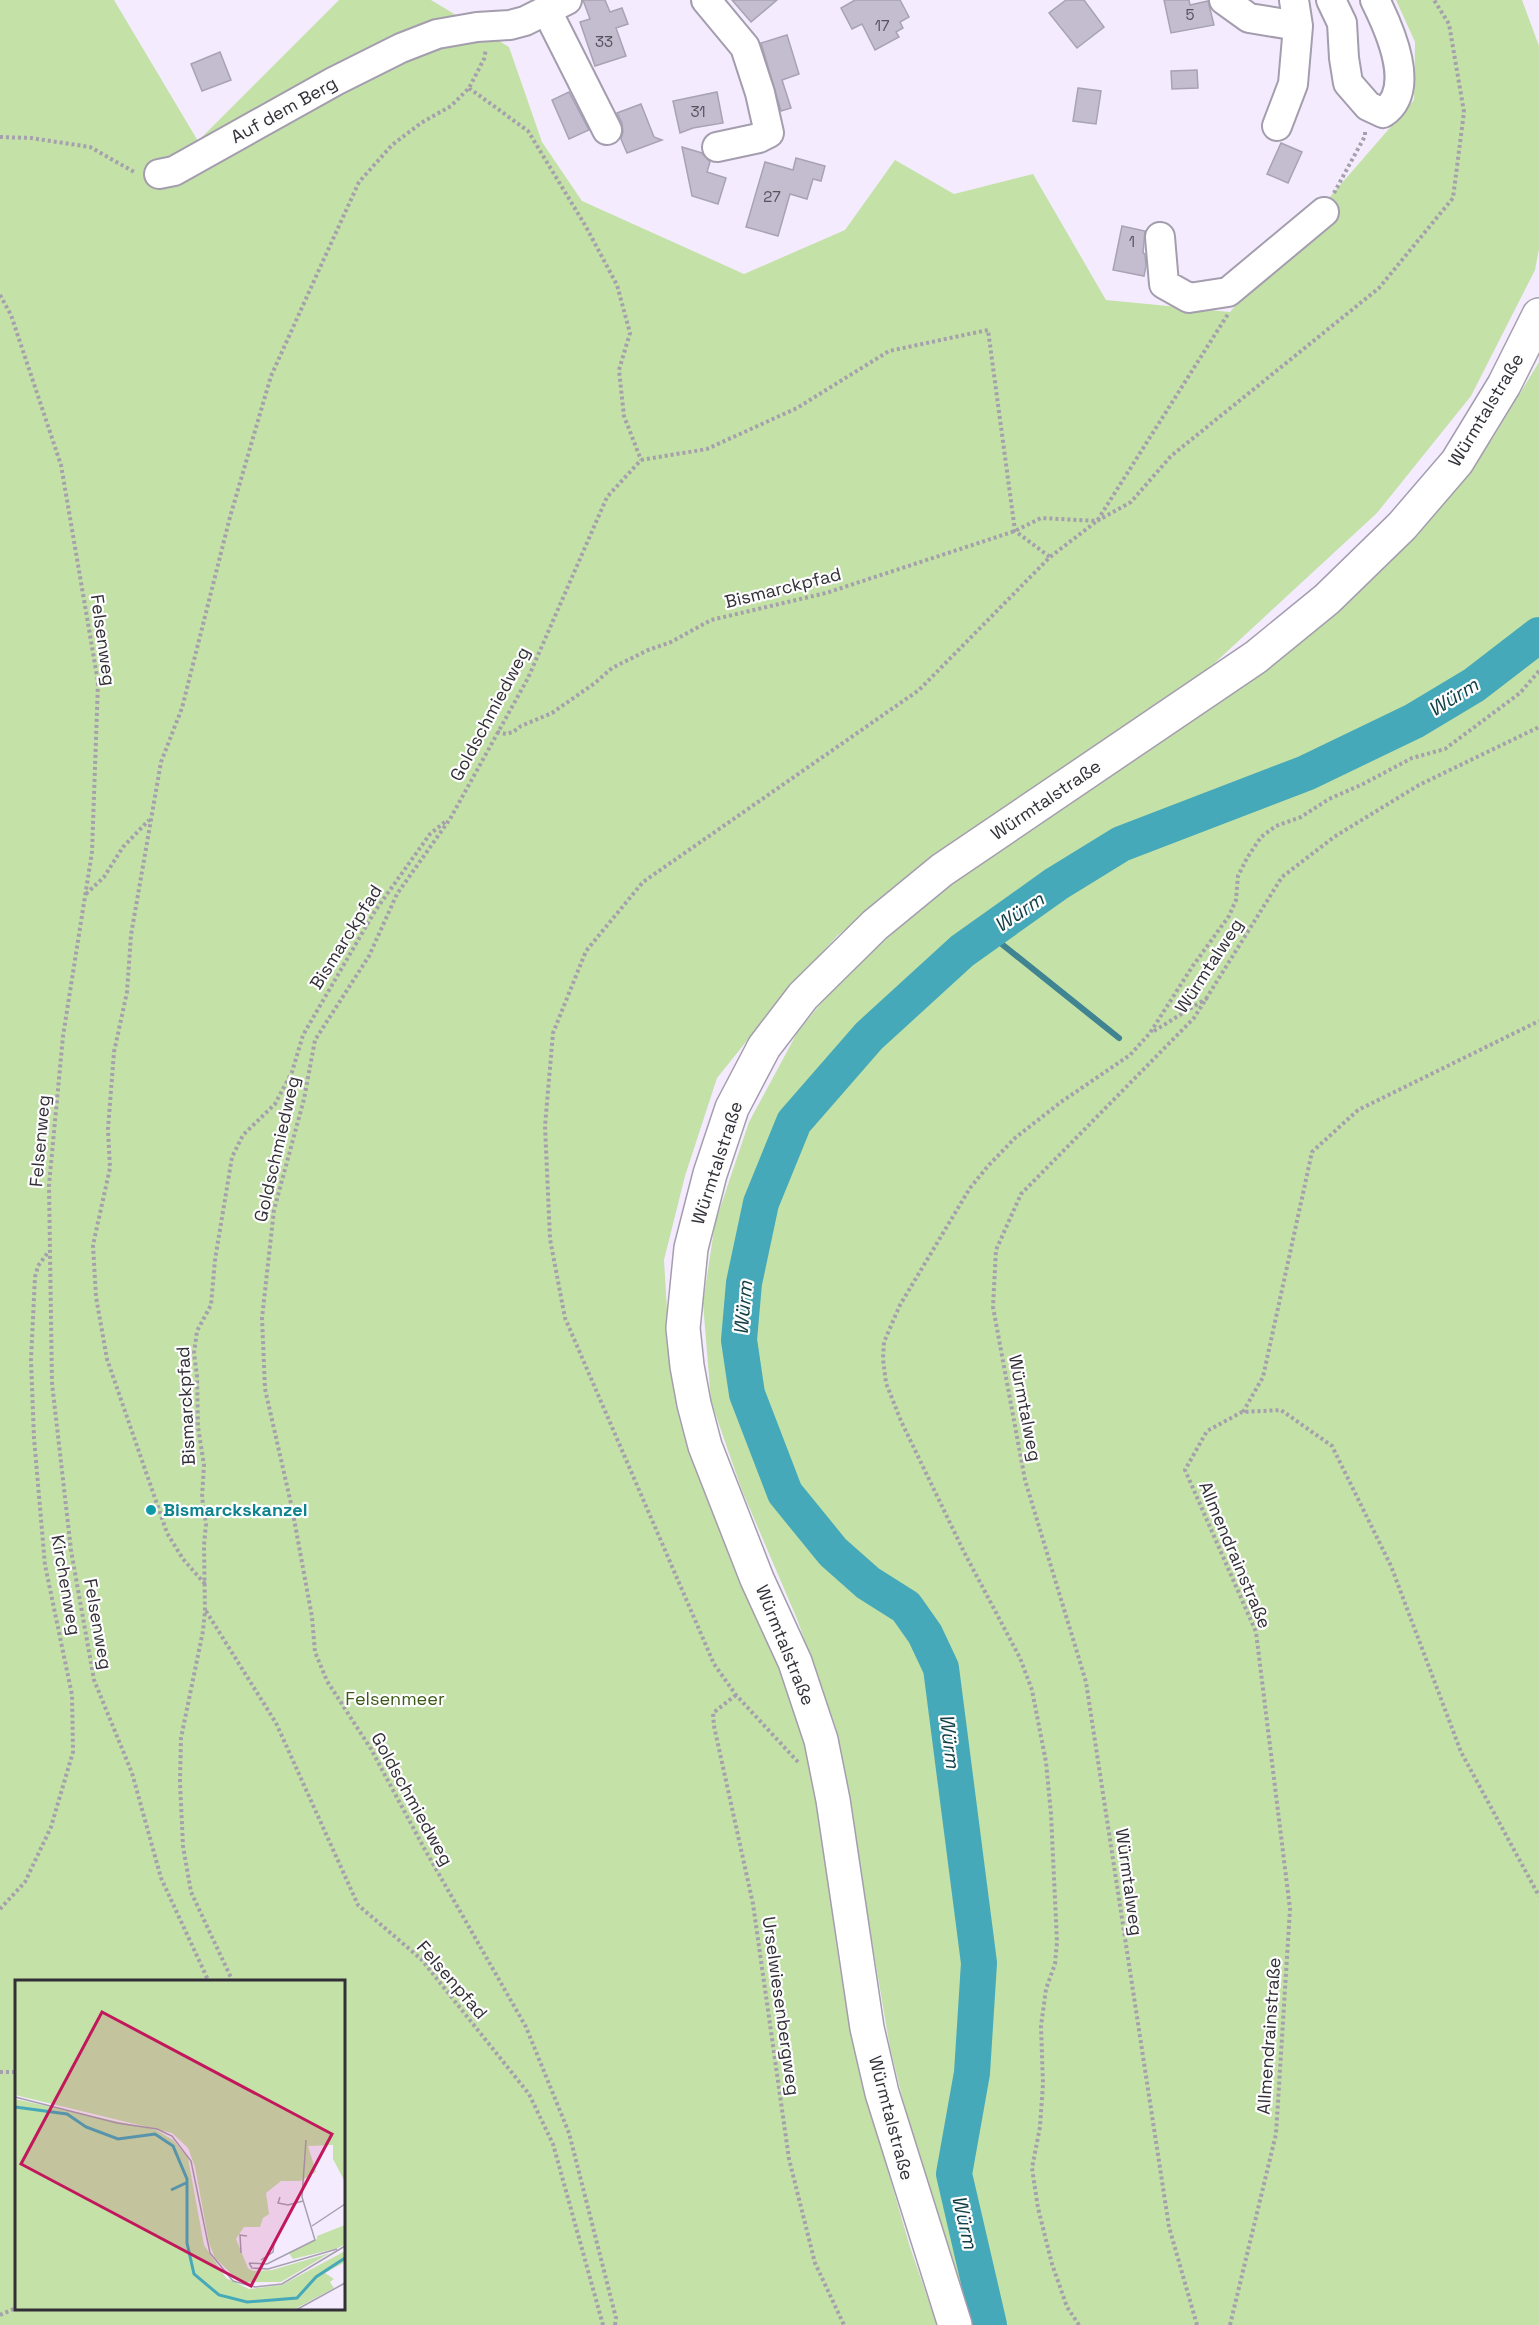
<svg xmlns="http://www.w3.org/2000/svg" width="1539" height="2325" viewBox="0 0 1539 2325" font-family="'Space Grotesk',sans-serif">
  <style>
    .green { fill: #c4e1a8; fill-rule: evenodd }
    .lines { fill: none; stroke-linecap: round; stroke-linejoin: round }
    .stream { stroke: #408492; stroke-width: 6 }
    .river { stroke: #46a9ba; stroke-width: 36 }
    .building { fill: #c3bdcf; stroke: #a8a2b4; stroke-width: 1.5 }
    .minor-casing { stroke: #a49dae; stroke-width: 32 }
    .major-casing { stroke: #a49dae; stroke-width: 36 }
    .path { stroke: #a6a0ad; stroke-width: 4; stroke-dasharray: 3 3; stroke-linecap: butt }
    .minor { stroke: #fff; stroke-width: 28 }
    .major { stroke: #fff; stroke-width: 33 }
    .culture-dot { fill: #0f9aa8; stroke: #fdfdfd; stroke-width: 2 }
    .labels { text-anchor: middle; stroke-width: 4.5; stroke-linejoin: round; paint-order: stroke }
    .number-label { font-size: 15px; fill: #56525c }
    .street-label { font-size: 18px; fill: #322f36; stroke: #fdfdfd }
    .culture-label { font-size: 18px; font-weight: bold; fill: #0d838f; stroke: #fdfdfd; text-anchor: start }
    .park-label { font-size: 18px; fill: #3b5815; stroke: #fdfdfd }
    .water-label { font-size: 20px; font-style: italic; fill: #134047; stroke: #fdfdfd }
    .inset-river { fill: none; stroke: #46a9ba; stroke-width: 3 }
    .inset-road { fill: none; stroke: #a6a0ae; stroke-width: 1.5 }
    .view { fill: #c2185b; fill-opacity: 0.15; stroke: #c2185b; stroke-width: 3 }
    .inset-edge { fill: none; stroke: #322f36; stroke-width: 3 }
  </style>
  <rect width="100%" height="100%" fill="#f4ecfe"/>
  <!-- green -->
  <path class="green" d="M0 0H114L198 141 339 0H431L509 47 542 142 582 201 744 274 845 230 895 160 954 194 1033 174 1106 300 1230 312 1414 100 1415 42 1396 0H1522L1539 46V249L1535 270 1471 396 1377 513 1206 671 967 832 837 936 782 997 717 1078 685 1176 664 1260 670 1359 748 1598 781 1672 806 1749 821 1821 838 1955 860 2075 910 2247 937 2325H0ZM16 1982H344V2308H16Z
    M1539 362V2325H974L914 2144 890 2048 836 1728 797 1619 741 1488 711 1401 703 1303 715 1223 749 1122 797 1033 839 981 926 904 1001 848 1190 721 1329 619 1417 536 1491 441Z"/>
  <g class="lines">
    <!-- stream -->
    <path class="stream" d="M988 933 1119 1038"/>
    <!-- river -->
    <path class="river" d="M989 2325 954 2174 972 2073 979 1963 941 1668 925 1634 906 1607 868 1583 833 1552 785 1493 747 1394 739 1340 744 1283 761 1203 794 1122 869 1036 962 951 1056 884 1121 844 1306 773 1414 721 1474 685 1539 635"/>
  </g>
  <!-- building -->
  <path class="building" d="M583 0H605L610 12 622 8 628 24 616 28 626 56 595 66 580 22 590 19Z
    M732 0H777L751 22Z
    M855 0H900L909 17 900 22 903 28 896 32 899 37 875 50 862 24 852 29 841 8Z
    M1066 0H1084L1104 27 1077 48 1049 13Z
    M1164 0H1189L1190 5 1208 1 1214 25 1171 33Z
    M787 35 799 74 782 80 791 108 781 111 761 43Z
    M220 52 231 80 202 91 191 64Z
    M1197 70 1198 88 1172 89 1171 71Z
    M1078 88 1101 91 1096 124 1073 121Z
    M569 92 589 130 569 139 552 100Z
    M717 92 723 123 693 128 680 133 673 101Z
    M641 104 654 137 662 140 627 153 621 139 623 132 622 123 617 113Z
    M1281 143 1302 152 1288 183 1267 174Z
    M682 147 702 153 710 162 707 172 726 178 718 204 692 196Z
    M796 158 825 166 821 181 813 179 807 199 790 194 778 236 746 227 765 162 793 170Z
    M1122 226 1145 231 1143 253 1145 254 1146 266 1144 276 1113 270Z"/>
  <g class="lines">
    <defs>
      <path id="minor" d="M706 0 745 47 760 93 769 133 759 138 717 147
        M1224 0 1249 18 1298 26
        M1331 0 1342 23 1344 58 1348 83 1368 106 1383 113C1417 90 1390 30 1375 0
        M547 11 607 130
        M1277 126 1293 84 1298 26 1294 0
        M159 174 174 171 335 81 401 48 437 34 477 27 510 25 525 21 567 0
        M1160 237 1164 284 1189 298 1228 292 1324 212"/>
      <path id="major" d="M955 2325 882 2093 867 2028 833 1800 821 1740 795 1662 757 1579 705 1446 694 1404 687 1366 683 1328 691 1248 710 1174 732 1108 764 1047 803 996 875 925 942 870 1256 657 1327 599 1402 526 1457 462 1504 385 1539 315"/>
    </defs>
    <!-- minor casing -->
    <use href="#minor" class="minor-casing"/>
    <!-- major casing -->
    <use href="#major" class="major-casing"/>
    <!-- path -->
    <path class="path" d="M469 88 528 131 585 225 617 285 630 333 619 370 624 416 641 460
      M0 137 31 138 90 147 136 173
      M1334 193 1365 136V130
      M0 295 11 315 61 465 98 682 92 852 63 1036 49 1185 52 1383 71 1550 94 1680 132 1773 161 1878 209 1982
      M641 460 707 449 797 408 889 351 988 330 1015 531 1050 557
      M497 732 506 734 513 732 521 726 552 713 595 683 612 668 648 650 671 642 711 620 826 593 1015 531 1041 518 1097 521 1131 502 1171 456 1379 288 1453 198 1464 112 1449 24 1434 0
      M86 894 104 877 123 847 149 820
      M1154 1031 1209 997
      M1243 1412 1263 1377 1312 1152 1358 1110 1539 1021
      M205 1584 183 1559 167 1533 107 1359 96 1297 93 1245 110 1168 108 1129 114 1052 127 992 131 935 161 762 182 708 230 517 271 376 323 261 359 182 392 145 421 123 451 106 469 88 484 59 486 49
      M206 1611 276 1723 358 1905 421 1959 529 2094 553 2144 603 2325
      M736 1695 713 1713 714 1726 753 1904 789 2159 815 2263 844 2325
      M798 1762 736 1695 714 1664 565 1318 550 1239 545 1126 553 1033 586 951 643 882 919 690 1050 557 1097 521 1228 314
      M0 1909 25 1882 51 1827 73 1752 72 1695 45 1565 34 1438 31 1360 35 1277 38 1266 49 1251
      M233 1982 191 1892 183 1846 180 1782 181 1738 203 1631 205 1611 204 1545 206 1524 202 1497 204 1465 198 1427 197 1376 194 1353 197 1331 211 1305 215 1260 232 1157 243 1135 275 1104 292 1072 303 1035 375 911 430 834 446 821
      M0 2072H16
      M0 2315 16 2308
      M615 2325 616 2318 569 2133 526 2027 424 1848 371 1749 327 1681 315 1652 312 1617 292 1508 265 1389 262 1318 274 1210 304 1099 315 1040 369 956 397 894 450 819 528 678 607 497 641 460
      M1079 2325 1067 2307 1052 2264 1038 2208 1032 2168 1040 2127 1043 2084 1041 2026 1046 1989 1055 1964 1057 1942 1051 1814 1046 1762 1032 1690 1020 1658 964 1552 901 1421 886 1383 883 1359 884 1342 900 1305 970 1188 988 1166 1015 1138 1061 1102 1130 1055 1150 1033 1192 967 1229 916 1236 900 1238 876 1247 858 1261 837 1276 826 1301 817 1329 799 1363 784 1412 758 1445 749 1520 693 1539 671
      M1197 2325 1169 2227 1086 1682 1025 1480 993 1307 996 1250 1021 1194 1194 1018 1282 877 1334 837 1419 785 1539 727
      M1230 2325 1276 2134 1290 1909 1256 1632 1185 1470 1207 1431 1242 1412 1281 1410 1332 1446 1391 1566 1461 1752 1539 1896"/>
    <!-- minor -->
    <use href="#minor" class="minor"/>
    <!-- major -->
    <use href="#major" class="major"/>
  </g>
  <!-- markers -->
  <circle class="culture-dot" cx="151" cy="1510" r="6"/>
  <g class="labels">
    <!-- number labels -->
    <g class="number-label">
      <text x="1190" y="20">5</text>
      <text x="882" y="31">17</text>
      <text x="604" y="47">33</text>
      <text x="698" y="117">31</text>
      <text x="772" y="202">27</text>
      <text x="1132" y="247">1</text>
    </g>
    <!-- street labels -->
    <g class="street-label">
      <text transform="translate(284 110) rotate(-29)" y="6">Auf dem Berg</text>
      <text transform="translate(1486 410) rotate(-59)" y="6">Würmtalstraße</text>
      <text transform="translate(783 588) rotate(-14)" y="6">Bismarckpfad</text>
      <text transform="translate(103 640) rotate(82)" y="6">Felsenweg</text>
      <text transform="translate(490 714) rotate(-62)" y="6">Goldschmiedweg</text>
      <text transform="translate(1046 800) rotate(-34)" y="6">Würmtalstraße</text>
      <text transform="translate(346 937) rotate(-58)" y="6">Bismarckpfad</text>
      <text transform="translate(1209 966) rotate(-57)" y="6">Würmtalweg</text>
      <text transform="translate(40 1141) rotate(-85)" y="6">Felsenweg</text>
      <text transform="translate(277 1149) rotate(-77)" y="6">Goldschmiedweg</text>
      <text transform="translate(717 1163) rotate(-72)" y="6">Würmtalstraße</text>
      <text transform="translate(186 1406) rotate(-93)" y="6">Bismarckpfad</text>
      <text transform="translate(1025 1408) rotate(79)" y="6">Würmtalweg</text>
      <text transform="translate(1235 1555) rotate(67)" y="6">Allmendrainstraße</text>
      <text transform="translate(66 1585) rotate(80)" y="6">Kirchenweg</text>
      <text transform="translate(98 1624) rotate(80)" y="6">Felsenweg</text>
      <text transform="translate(785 1645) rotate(68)" y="6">Würmtalstraße</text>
      <text transform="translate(412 1799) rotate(61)" y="6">Goldschmiedweg</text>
      <text transform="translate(1129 1882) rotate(82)" y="6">Würmtalweg</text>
      <text transform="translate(452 1980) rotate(49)" y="6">Felsenpfad</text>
      <text transform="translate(781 2006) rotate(82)" y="6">Urselwiesenbergweg</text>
      <text transform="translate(1269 2036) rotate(-86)" y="6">Allmendrainstraße</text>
      <text transform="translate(891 2118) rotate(75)" y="6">Würmtalstraße</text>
    </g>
    <!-- culture labels -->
    <g class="culture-label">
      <text x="163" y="1516">Bismarckskanzel</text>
    </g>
    <!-- park labels -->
    <g class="park-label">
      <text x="395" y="1705">Felsenmeer</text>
    </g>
    <!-- water labels -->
    <g class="water-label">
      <text transform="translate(1453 697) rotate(-32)" y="7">Würm</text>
      <text transform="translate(1019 912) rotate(-34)" y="7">Würm</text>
      <text transform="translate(743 1308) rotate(-85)" y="7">Würm</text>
      <text transform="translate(950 1741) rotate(83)" y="7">Würm</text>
      <text transform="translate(965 2222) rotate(77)" y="7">Würm</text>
    </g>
  </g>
  <!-- overview -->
  <g transform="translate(15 1980)">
    <rect width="330" height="330" fill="#f4ecfe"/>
    <path d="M0 0H330V202L318 179V165L293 166 301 192 285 201H266L251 213 254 234 248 238 245 247H229L221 259 233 288 238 291 257 290 315 273 266 302H225L200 278 194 263 180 187 173 168 157 153 0 115ZM0 119 141 150 158 160 173 178 189 265 211 298 234 309 267 305 330 271V282L310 293 319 299 315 302 319 308 278 330H0ZM330 245V264L323 268 278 279 274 273 302 259V256Z" fill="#c4e1a8"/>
    <path class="inset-river" d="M0 127 52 134 71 147 103 159 140 154 158 166 172 199V263L179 294 204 315 232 322 282 318 301 297 330 278M156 210 173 202"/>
    <path class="inset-road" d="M0 117 102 143 142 149 157 156 176 181 195 273 218 301 240 307 267 304 330 266M265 217 263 223 273 225 288 221M297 246 330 224M226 273 225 255 232 256M246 280 258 272 259 263M234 283 252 284 300 260 287 217 291 160M234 283 237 288 253 289 322 269M281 330 330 303"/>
    <path class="view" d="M87 32 317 154 236 306 6 184Z"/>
    <rect width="330" height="330" class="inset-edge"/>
  </g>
</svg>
